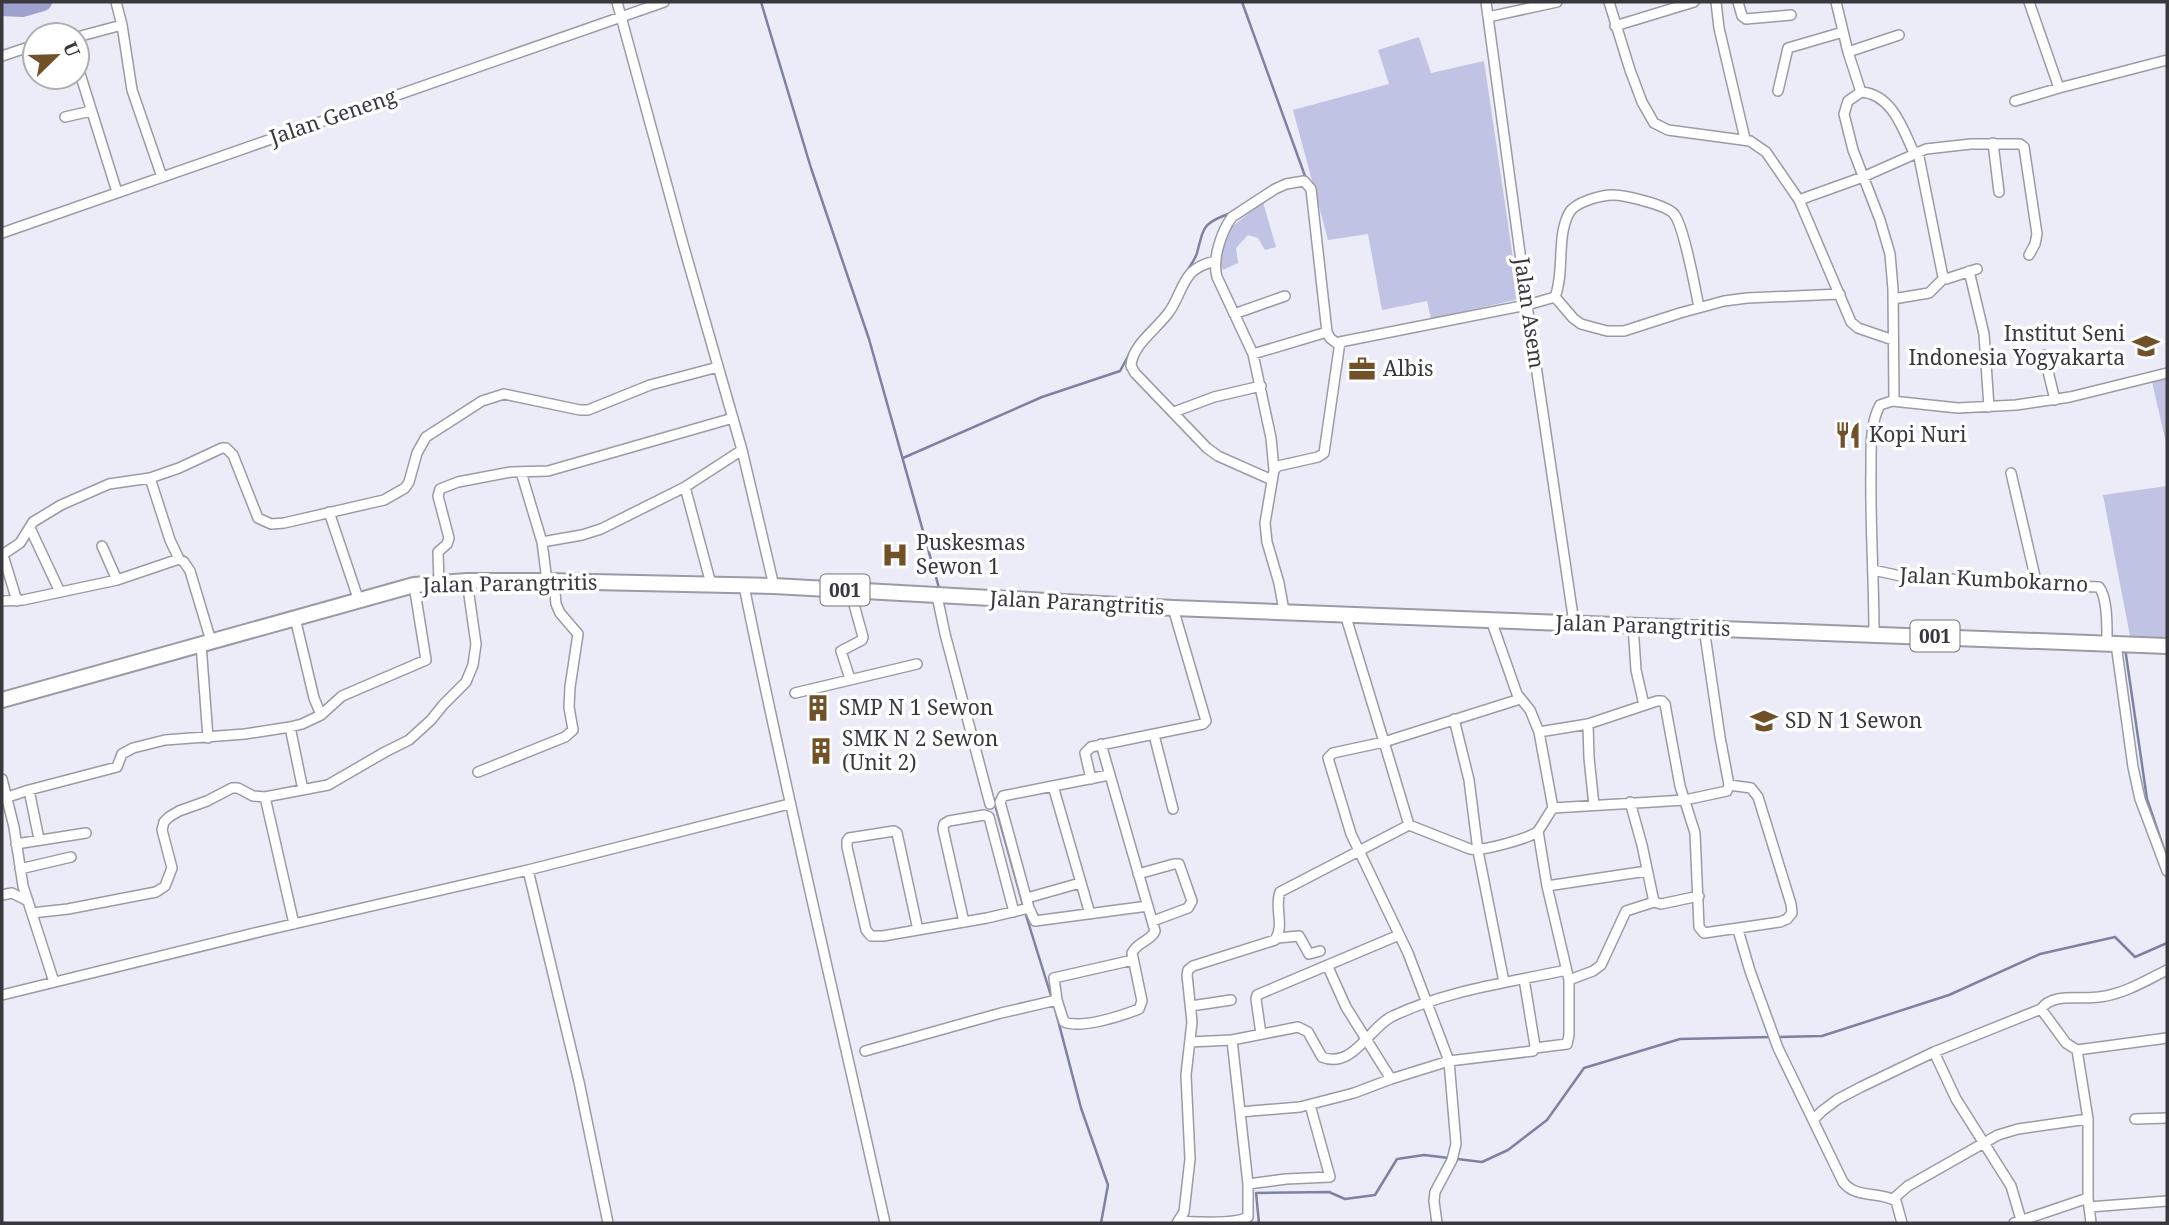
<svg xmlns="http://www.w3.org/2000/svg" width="2169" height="1225" viewBox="0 0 2169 1225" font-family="'Noto Serif',serif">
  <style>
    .green { fill: #c0c3e4 }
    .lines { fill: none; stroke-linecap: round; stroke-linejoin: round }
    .stream { stroke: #7f81a3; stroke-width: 2.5 }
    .river { stroke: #9ea0cf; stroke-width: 18 }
    .street-casing { stroke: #9a9ba5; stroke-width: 12 }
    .primary-casing { stroke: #9a9ba5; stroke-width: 18 }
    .street { stroke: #fff; stroke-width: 9 }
    .primary { stroke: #fff; stroke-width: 14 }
    .labels { text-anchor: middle; stroke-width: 7; stroke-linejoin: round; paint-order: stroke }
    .shield { fill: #fff; stroke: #747477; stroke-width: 2 }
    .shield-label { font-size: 19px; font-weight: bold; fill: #38383d }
    .street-label { font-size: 21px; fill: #38383d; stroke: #fff }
    .poi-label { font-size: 21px; fill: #38383d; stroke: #fff; text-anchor: start }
  </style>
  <rect width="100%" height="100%" fill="#ebecf7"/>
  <!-- green -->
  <path class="green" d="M1419 37 1431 73 1484 61 1519 299 1431 319 1427 301 1382 310 1368 234 1328 240 1293 110 1389 84 1378 50Z
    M1263 202 1276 247 1265 250 1258 238 1248 235 1236 248 1238 263 1223 270 1220 265 1226 236 1234 225Z
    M2167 377V447L2152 382Z
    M2167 486V638L2130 636 2103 495Z"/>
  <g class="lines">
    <!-- stream -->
    <path class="stream" d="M761 2 811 168 869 339 939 588
      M1242 2 1305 176 1302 177
      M1186 273C1189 267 1195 260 1197 253 1204 227 1202 223 1231 213
      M903 458 1042 397 1120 371 1132 349
      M2125 648 2147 799 2167 858
      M977 740 1023 905
      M1025 912 1052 999
      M1054 1005 1081 1108 1108 1185 1101 1223
      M1778 1037 1822 1036 1949 995 2040 954 2115 937 2135 957 2167 943
      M1259 1223 1256 1193 1329 1192 1345 1199 1375 1195 1397 1159 1424 1155 1482 1162 1508 1150 1547 1120 1584 1068 1680 1039 1771 1037"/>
    <!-- river -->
    <path class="river" d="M2 7 22 8 43 2"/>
    <defs>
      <path id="street" d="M116 2 122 25
        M617 2 683 244 742 450 774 586
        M1486 2 1527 305 1574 623
        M1609 2 1630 70 1642 102 1654 123 1668 130 1750 141 1766 152 1799 200 1851 322 1858 328 1893 340
        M1716 2 1719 28 1745 139
        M1738 2 1742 16 1746 19 1791 15
        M1836 2 1848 52 1861 92
        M2029 2 2059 88
        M1488 17 1557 2
        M1615 26 1694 2
        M77 37 122 25 132 90 162 177
        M1848 52 1899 35
        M2 56 35 45
        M77 64 117 192
        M1778 91 1788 48 1843 32
        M2015 101 2059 88 2167 60
        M65 117 91 111
        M1993 143 1999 192
        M1918 152 1943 277 1946 279 1977 269
        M1799 200 1863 177 1926 149 1971 144H2020L2024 147 2037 234 2035 244 2029 255
        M2 233 664 2
        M1216 261C1206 263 1198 266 1191 273 1181 284 1178 300 1169 312 1157 329 1132 345 1131 366L1135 373 1207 448 1218 456 1272 480
        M1969 271 1984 334 1989 407
        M1555 297 1573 318 1581 324 1607 331H1624L1680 313 1724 301 1747 298 1840 294
        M1555 297C1565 271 1556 238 1569 213 1575 202 1601 195 1613 195 1624 195 1667 205 1674 214 1684 226 1695 288 1699 307
        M1893 299 1929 293 1944 278
        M1234 314 1285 296
        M1253 354 1327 332
        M2044 355 2055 400
        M1894 401 1893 289 1890 254 1880 220 1853 150 1844 114 1848 101 1861 92C1892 94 1903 129 1914 153
        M1174 412 1214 397 1261 386
        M1274 470 1271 438 1253 354 1217 277C1212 260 1221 232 1232 217L1275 189 1286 184 1304 181 1311 189 1327 332 1330 338 1339 345
        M521 472 542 542 547 581
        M2011 473 2037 585
        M150 478 170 540 179 559
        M685 487 711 584
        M329 512 359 601
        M30 528 60 592
        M542 542 582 535 601 529 685 487 742 450
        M102 546 117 580
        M2 555 20 543 33 522 61 505 109 484 150 478 179 468 222 448H226L233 455 258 518 271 524 284 523 384 500 405 488 409 482 417 453 426 437 482 401 504 394 580 410H588L650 385 718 367
        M3 555 17 601
        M1873 570 1910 578H1941L1992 583 2099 587C2108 598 2107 628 2107 643
        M439 582 438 552 447 544 449 538 438 496 440 489 458 482 511 472 548 471 733 418
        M744 586C787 799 838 1011 885 1223
        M937 596 945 634 990 804
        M2 601 23 600 117 580 179 559 184 562 190 571 211 641
        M1284 611 1279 583 1267 542 1265 523 1274 470 1278 466 1318 457 1324 453 1340 342 1527 305 1555 297
        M1345 614 1384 742 1520 699
        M295 618 314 698 321 715
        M1633 625 1636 670 1644 705
        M1874 634C1874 579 1870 524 1871 469 1871 449 1870 423 1880 405L1892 401 1958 408 2016 405 2070 397 2167 373
        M201 644 208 738
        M2116 644 2133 767 2140 799 2167 871
        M850 679 841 651 862 640 863 637 850 590
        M795 693 917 664
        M1454 719 1469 780 1478 851 1504 982
        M1588 724 1589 758 1594 805
        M1539 732 1588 724 1657 701H1662L1665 704 1680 786 1695 833 1699 927 1704 933 1780 922 1787 919 1792 913 1791 904 1758 797 1751 788 1729 785
        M1154 735 1173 809
        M1101 744 1155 931C1151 941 1137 942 1132 953L1142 1001 1139 1009C1121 1016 1082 1029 1064 1022L1057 1000 1054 978 1133 960
        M478 772 565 737 573 730 569 707 570 687 578 634 560 613 556 604 554 581
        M2 779 14 827 23 886 54 982
        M1091 779 1085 753 1091 747 1203 724 1206 721 1173 608
        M1053 786 1003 796 1000 802 1029 908 1035 921 1148 906
        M29 790 39 839
        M303 790 290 727 302 724 321 715 342 696 426 660 414 585
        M265 797 294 924
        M2 799 29 790 117 767 122 754 133 748 165 740 245 734 290 727
        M1630 802 1642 845 1654 902 1661 904 1699 896
        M1553 808 1685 800 1727 791 1729 785 1720 737 1704 628
        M16 844 86 833
        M20 869 71 857
        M528 870 579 1082 608 1223
        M1138 874 1174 864H1179L1192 901 1188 908 1153 921
        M1547 886 1647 871
        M2 895 12 893 28 901
        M1027 898 1080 883
        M32 913 68 909 156 892 165 886 172 868 162 830 164 822 169 817 179 811 207 801 232 788H238L253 796 265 797 328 785 385 752 409 740 431 720 443 705 466 682 473 665 476 644 467 581
        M1090 914 1053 786 1109 775
        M964 922 943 829 944 824 949 821 984 815 989 817 1014 912
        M918 930 897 833 894 831 849 838 847 841V847L866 930 871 936H883L987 918 1029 908
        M1738 930 1750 971 1778 1048 1843 1182C1856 1199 1879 1191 1896 1201L1902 1223
        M1277 938 1299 936 1309 954 1320 951
        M1328 967 1346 1007 1391 1079
        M1569 980 1593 971 1601 965 1626 911 1654 902
        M2 995 263 931 528 870 789 804
        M1191 1006 1231 1000
        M2041 1009 2066 1043 2077 1050 2167 1038
        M1261 1034 1256 999 1257 995 1399 935
        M1190 1042 1232 1040 1298 1027 1308 1032 1322 1057C1353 1070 1370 1026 1393 1016 1448 990 1507 983 1566 970
        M1535 1048 1567 1044 1569 1035V980L1547 886 1538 831
        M2077 1050 2088 1119V1198L2091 1223
        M865 1051 1001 1013 1057 1000
        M1934 1052 1956 1099 2011 1186 2022 1223
        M1240 1112 1300 1107 1354 1093 1391 1079 1449 1061 1533 1051 1535 1046 1524 979
        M2135 1119 2167 1118
        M1813 1120 1822 1111 1838 1099 1861 1087 1934 1052 2041 1009C2053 992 2080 1000 2099 997 2124 994 2145 981 2167 970
        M1248 1184 1286 1179 1330 1177 1310 1105
        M1893 1199 1908 1186 1998 1135 2018 1129 2088 1119
        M2089 1207 2167 1201
        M1179 1221C1197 1222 1234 1225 1248 1217V1184L1232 1040
        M1177 1223 1184 1212 1190 1159 1186 1075 1192 1022 1187 975 1188 970 1193 966 1275 940C1285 925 1274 908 1280 892L1409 825
        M1437 1223 1434 1201 1435 1192 1452 1160 1456 1144 1449 1061 1408 953 1351 834 1328 758 1333 753 1384 742 1409 825 1470 849C1481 852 1531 838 1538 831 1542 826 1549 813 1553 808L1539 732 1530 710 1517 694 1491 620
        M2014 1223 2088 1198"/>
      <path id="primary" d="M2 700 414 585 467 581H547L774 586 1173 608 2167 646"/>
    </defs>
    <!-- street casing -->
    <use href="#street" class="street-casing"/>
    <!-- primary casing -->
    <use href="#primary" class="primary-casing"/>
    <!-- street -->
    <use href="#street" class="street"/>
    <!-- primary -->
    <use href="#primary" class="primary"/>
  </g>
  <!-- icons -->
  <defs>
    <symbol id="university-bare" viewBox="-9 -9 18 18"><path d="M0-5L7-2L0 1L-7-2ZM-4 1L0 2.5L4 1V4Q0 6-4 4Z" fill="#715127" stroke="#fff" stroke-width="2.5" paint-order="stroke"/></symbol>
    <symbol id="office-bare" viewBox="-9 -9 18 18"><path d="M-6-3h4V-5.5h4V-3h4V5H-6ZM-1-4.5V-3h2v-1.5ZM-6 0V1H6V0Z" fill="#715127" stroke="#fff" stroke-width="2.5" paint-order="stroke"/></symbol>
    <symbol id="restaurant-bare" viewBox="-9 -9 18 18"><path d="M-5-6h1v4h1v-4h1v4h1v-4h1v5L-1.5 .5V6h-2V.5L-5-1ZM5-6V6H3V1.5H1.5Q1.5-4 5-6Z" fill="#715127" stroke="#fff" stroke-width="2.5" paint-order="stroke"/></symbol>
    <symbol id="hospital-bare" viewBox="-9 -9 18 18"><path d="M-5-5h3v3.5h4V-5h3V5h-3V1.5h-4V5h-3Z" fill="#715127" stroke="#fff" stroke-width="2.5" paint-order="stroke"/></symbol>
    <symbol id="building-bare" viewBox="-9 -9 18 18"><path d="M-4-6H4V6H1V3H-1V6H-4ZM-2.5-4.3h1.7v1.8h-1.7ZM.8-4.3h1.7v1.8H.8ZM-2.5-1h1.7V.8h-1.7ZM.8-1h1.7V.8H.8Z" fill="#715127" stroke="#fff" stroke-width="2.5" paint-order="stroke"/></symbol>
    <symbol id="school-bare" viewBox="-9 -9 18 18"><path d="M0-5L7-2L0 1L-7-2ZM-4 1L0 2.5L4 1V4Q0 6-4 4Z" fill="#715127" stroke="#fff" stroke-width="2.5" paint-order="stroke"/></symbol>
  </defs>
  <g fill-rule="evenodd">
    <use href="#university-bare" x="2127" y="327" width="38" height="38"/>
    <use href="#office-bare" x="1343" y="350" width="38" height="38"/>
    <use href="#restaurant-bare" x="1829" y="416" width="38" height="38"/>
    <use href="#hospital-bare" x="876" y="536" width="38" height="38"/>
    <use href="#building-bare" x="799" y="689" width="38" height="38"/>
    <use href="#school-bare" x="1745" y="702" width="38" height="38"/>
    <use href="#building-bare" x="802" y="732" width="38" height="38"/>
  </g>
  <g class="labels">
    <!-- shield labels -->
    <g class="shield">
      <rect x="820.5" y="574.5" width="49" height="31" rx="5"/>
      <rect x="1910.5" y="620.5" width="49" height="31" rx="5"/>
    </g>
    <g class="shield-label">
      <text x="845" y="597">001</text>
      <text x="1935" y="643">001</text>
    </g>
    <!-- street labels -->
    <g class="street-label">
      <text transform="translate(333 117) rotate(-19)" y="7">Jalan Geneng</text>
      <text transform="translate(1529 313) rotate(82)" y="7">Jalan Asem</text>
      <text transform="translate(1994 580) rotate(3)" y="7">Jalan Kumbokarno</text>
      <text transform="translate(510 584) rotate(-1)" y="7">Jalan Parangtritis</text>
      <text transform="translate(1077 603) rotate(3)" y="7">Jalan Parangtritis</text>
      <text transform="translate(1643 626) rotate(2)" y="7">Jalan Parangtritis</text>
    </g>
    <!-- poi labels -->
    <g class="poi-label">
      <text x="2125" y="341" text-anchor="end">Institut Seni<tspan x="2125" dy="24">Indonesia Yogyakarta</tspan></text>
      <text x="1383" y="376">Albis</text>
      <text x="1869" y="442">Kopi Nuri</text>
      <text x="916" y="550">Puskesmas<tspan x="916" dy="24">Sewon 1</tspan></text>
      <text x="839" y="715">SMP N 1 Sewon</text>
      <text x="1785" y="728">SD N 1 Sewon</text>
      <text x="842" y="746">SMK N 2 Sewon<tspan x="842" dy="24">(Unit 2)</tspan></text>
    </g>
  </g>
  <!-- border -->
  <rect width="2169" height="1225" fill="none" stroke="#38383d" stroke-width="7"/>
  <!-- north arrow -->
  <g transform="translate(56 56) rotate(67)"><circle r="33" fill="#ffffff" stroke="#afafb1" stroke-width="2"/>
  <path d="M0-5L12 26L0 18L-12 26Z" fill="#715127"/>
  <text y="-10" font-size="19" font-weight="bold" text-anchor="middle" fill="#38383d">U</text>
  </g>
</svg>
